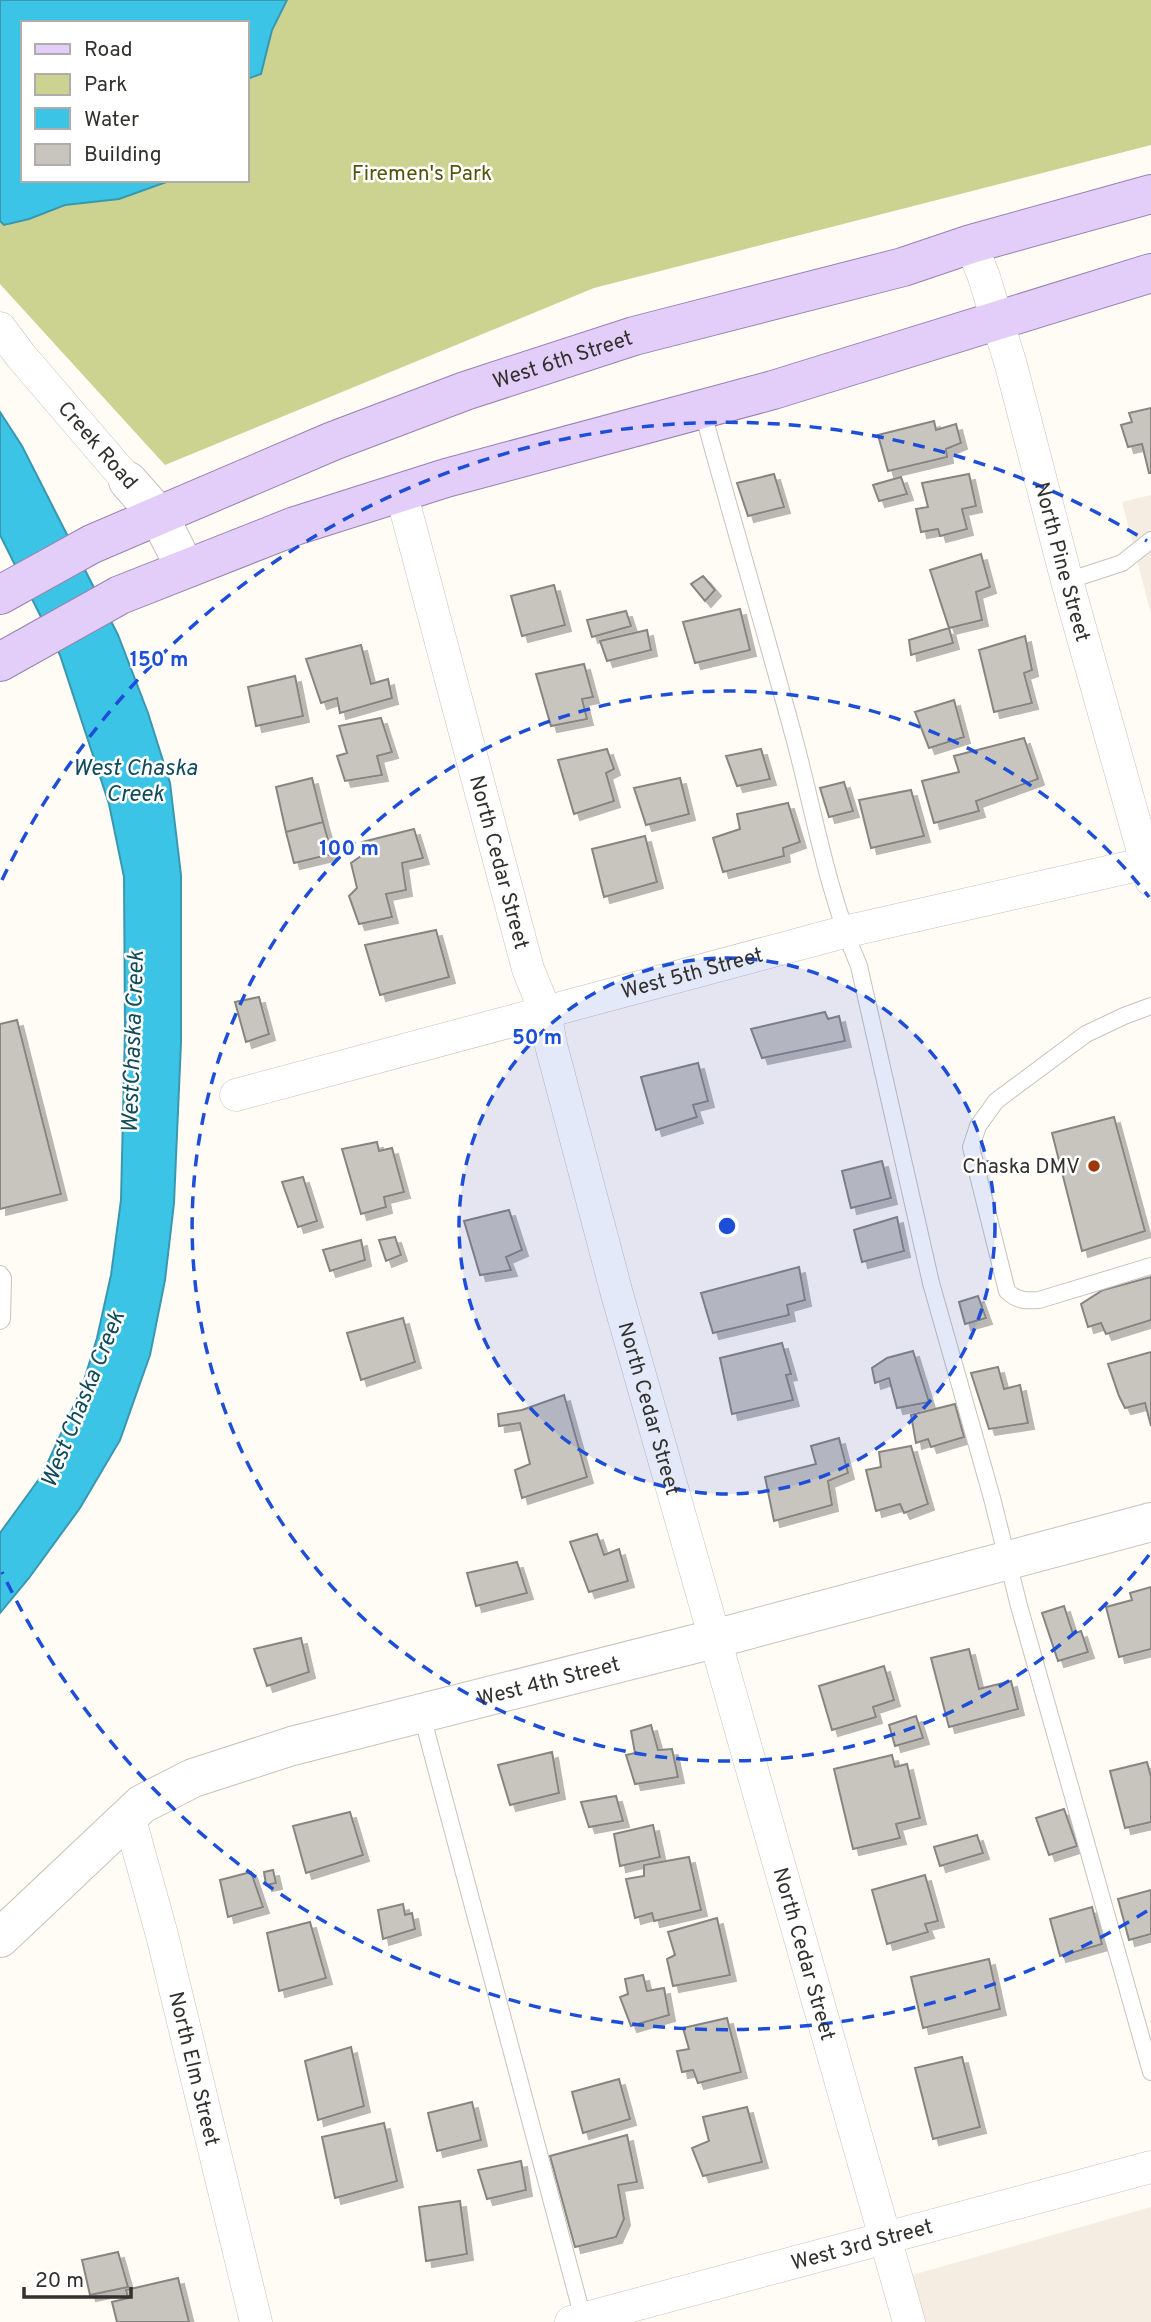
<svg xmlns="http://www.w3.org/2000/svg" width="1151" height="2322" viewBox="0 0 1151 2322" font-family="Overpass,sans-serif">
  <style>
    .built { fill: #f5ede1 }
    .green { fill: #ccd390; fill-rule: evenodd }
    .water { fill: #3cc4e7; stroke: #3998b0; stroke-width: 2 }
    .building { fill: #c8c5bf; stroke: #888580; stroke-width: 2; filter: url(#shadow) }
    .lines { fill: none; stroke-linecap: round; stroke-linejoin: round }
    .service-casing { stroke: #c6c3bd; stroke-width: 18 }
    .minor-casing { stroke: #c6c3bd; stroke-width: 33 }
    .tertiary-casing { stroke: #c6c3bd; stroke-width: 40 }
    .primary-casing { stroke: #9882af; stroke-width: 40 }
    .service { stroke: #fff; stroke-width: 16 }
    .minor { stroke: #fff; stroke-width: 32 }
    .tertiary { stroke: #fff; stroke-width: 38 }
    .primary { stroke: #e2cef9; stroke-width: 38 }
    .ring { fill: none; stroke: #1d4ed8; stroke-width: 3.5; stroke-dasharray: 12 9 }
    .poi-dot { fill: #9d380b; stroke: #fff; stroke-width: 2.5 }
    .labels { text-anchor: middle; stroke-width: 5; stroke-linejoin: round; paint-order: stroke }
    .park-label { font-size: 21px; fill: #505509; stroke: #fff }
    .street-label { font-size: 21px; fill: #32312e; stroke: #fff }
    .poi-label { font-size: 21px; fill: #32312e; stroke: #fff; text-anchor: end }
    .water-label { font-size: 23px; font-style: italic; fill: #124b59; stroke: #fff }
    .centre { fill: #1d4ed8; stroke: #fff; stroke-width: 3.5 }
    .ring-label { font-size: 21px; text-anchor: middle; font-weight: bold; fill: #1d4ed8; stroke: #fff; stroke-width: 5; stroke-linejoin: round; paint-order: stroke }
  </style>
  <defs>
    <filter id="shadow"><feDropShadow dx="6" dy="6" stdDeviation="0" flood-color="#0004"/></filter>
  </defs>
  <rect width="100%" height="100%" fill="#fffbf5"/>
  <!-- built -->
  <path class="built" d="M1151 495V614L1122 502Z
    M1151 2207V2322H922L909 2276Z"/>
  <!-- green -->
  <path class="green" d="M0 0H1151V145L594 288 165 465 0 284ZM23 23H247V180H23Z"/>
  <!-- water -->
  <path class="water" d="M0 0H287L272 30 261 74 247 79V23H23V180H172L119 199 65 205 29 219 4 225 0 221Z
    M0 412 22 446 118 635 148 713 170 783 181 875V1042L174 1203 165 1280 150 1355 120 1440 80 1508 29 1578 0 1613V1533L42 1475 81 1390 97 1338 111 1275 121 1200 125 1030 124 877 109 804 60 655 0 535Z"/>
  <!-- building -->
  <path class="building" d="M1151 408V473H1149L1142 444 1128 447 1121 425 1132 422 1129 413Z
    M934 421 936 430 956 424 961 443 946 449 947 457 888 471 878 435Z
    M774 474 784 507 748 516 737 483Z
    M969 474 976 506 962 509 967 529 940 536 938 529 921 532 916 509 928 507 922 483Z
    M901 477 907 494 879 501 873 485Z
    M981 554 990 587 976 592 982 620 949 628 930 570Z
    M703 576 715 590 705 601 691 584Z
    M554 585 565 625 522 636 511 596Z
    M740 609 750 650 695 663 683 622Z
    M626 611 631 626 592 637 587 620Z
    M949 628 953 643 911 655 909 640Z
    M647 630 651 650 607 661 600 641Z
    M1025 636 1032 670 1024 673 1032 703 994 712 979 650Z
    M361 645 371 684 388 679 392 698 340 713 337 698 321 703 306 659Z
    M584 664 593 697 582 699 587 719 551 726 536 674Z
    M295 676 303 716 256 726 248 687Z
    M954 700 964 737 929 748 915 712Z
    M381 718 392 752 377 756 382 775 345 781 337 756 347 753 339 726Z
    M1024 738 1038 779 976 801 979 811 934 823 922 781 959 772 954 756Z
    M607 749 614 769 606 773 614 801 574 814 558 760Z
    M761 749 770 779 737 786 726 756Z
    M312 778 323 822 286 832 276 787Z
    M680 778 689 814 646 825 634 788Z
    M844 782 853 811 829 817 820 788Z
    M911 790 924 836 871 848 859 800Z
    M788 803 800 842 783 848 784 856 723 872 713 838 740 829 737 814Z
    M323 822 332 854 294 863 286 832Z
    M414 829 423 858 402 863 406 890 386 894 392 917 359 924 349 896 357 888 351 863 361 856 362 842Z
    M645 836 657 882 604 897 592 849Z
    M436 930 449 977 380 995 365 945Z
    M259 997 269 1034 246 1042 235 1002Z
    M825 1012 828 1019 839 1016 845 1041 762 1058 751 1029Z
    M17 1020 61 1194 0 1209V1024Z
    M698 1063 708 1101 693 1105 697 1117 656 1130 641 1077Z
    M1114 1117 1145 1231 1082 1251 1052 1133Z
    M377 1142 379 1151 392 1148 404 1192 384 1197 386 1207 361 1214 342 1149Z
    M882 1161 891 1198 851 1208 842 1171Z
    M303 1177 317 1221 298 1227 282 1182Z
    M509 1210 522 1250 506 1257 511 1270 480 1275 464 1221Z
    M897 1217 904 1251 862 1262 854 1230Z
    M395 1237 401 1255 386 1261 379 1240Z
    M361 1240 365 1260 330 1271 323 1250Z
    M799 1267 805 1300 787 1305 789 1315 713 1333 701 1293Z
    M1151 1277V1320L1106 1334 1101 1323 1088 1327 1081 1304 1103 1290Z
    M978 1296 986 1318 965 1324 959 1302Z
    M403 1318 415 1362 361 1380 347 1333Z
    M782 1343 791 1374 786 1375 793 1400 732 1414 720 1358Z
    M913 1351 929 1402 897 1408 889 1378 875 1383 872 1368 887 1358Z
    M1151 1352V1426L1145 1403 1125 1408 1119 1396 1108 1364Z
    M998 1367 1004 1389 1020 1385 1028 1423 989 1429 971 1373Z
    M564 1395 587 1477 522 1498 515 1470 530 1464 520 1423 499 1426 498 1414 522 1410Z
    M955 1404 964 1437 931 1447 928 1439 916 1443 911 1415Z
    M839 1438 848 1473 828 1481 832 1505 774 1521 765 1477 816 1464 811 1446Z
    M911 1446 928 1504 904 1513 900 1504 876 1511 866 1470 881 1467 879 1452Z
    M597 1534 604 1555 619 1549 628 1581 589 1592 570 1542Z
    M517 1562 527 1593 476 1606 467 1573Z
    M1151 1587V1649L1119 1657 1106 1607 1132 1600 1130 1593Z
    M1064 1606 1073 1634 1081 1631 1088 1652 1058 1661 1042 1613Z
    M301 1638 309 1672 267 1686 254 1649Z
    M969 1649 979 1689 1011 1681 1018 1709 949 1727 931 1658Z
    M884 1666 894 1700 873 1707 876 1717 832 1730 819 1686Z
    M916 1716 923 1738 895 1746 889 1725Z
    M651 1725 658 1750 672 1749 678 1777 635 1784 626 1755 635 1753 631 1731Z
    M552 1752 559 1793 510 1805 498 1765Z
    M892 1755 895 1767 907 1764 920 1818 896 1824 900 1838 853 1849 834 1769Z
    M1147 1762 1151 1777V1822L1125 1828 1110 1771Z
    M616 1796 623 1821 589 1827 581 1802Z
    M1064 1809 1077 1846 1049 1855 1036 1818Z
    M350 1812 363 1855 306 1873 293 1826Z
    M653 1825 660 1857 620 1866 614 1834Z
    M977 1835 983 1853 940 1866 934 1847Z
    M689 1857 701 1910 654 1921 652 1913 635 1918 626 1879 644 1876V1865Z
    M273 1870 276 1883 266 1885 264 1872Z
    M251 1872 263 1907 228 1917 220 1880Z
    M925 1875 938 1921 925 1924 928 1932 887 1944 872 1890Z
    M1151 1890V1934L1129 1940 1118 1899Z
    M403 1904 405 1915 412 1913 415 1929 383 1939 378 1910Z
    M1092 1907 1102 1944 1060 1956 1050 1919Z
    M717 1918 730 1975 673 1986 667 1959 675 1955 668 1932Z
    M310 1922 326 1978 279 1991 267 1933Z
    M989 1959 1000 2009 923 2028 911 1977Z
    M643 1975 647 1991 664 1988 669 2015 631 2026 620 1997 628 1994 625 1979Z
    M727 2018 741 2072 698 2083 693 2070 682 2072 677 2051 689 2049 683 2028Z
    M351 2047 364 2106 318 2120 305 2061Z
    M962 2057 980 2127 933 2139 915 2068Z
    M619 2079 630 2119 583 2133 572 2092Z
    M472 2102 481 2140 437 2151 428 2113Z
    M747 2107 762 2162 703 2176 692 2148 709 2141 703 2117Z
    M384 2123 397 2181 335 2198 322 2137Z
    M627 2135 637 2182 618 2185 624 2219 616 2237 575 2247 550 2156Z
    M521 2161 526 2190 487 2199 478 2170Z
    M460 2201 467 2254 426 2261 419 2207Z
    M118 2252 128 2287 90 2295 82 2260Z
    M178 2278 189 2322H117L112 2302 128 2298 126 2290Z"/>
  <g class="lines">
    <defs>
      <path id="service" d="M702 409C732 520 765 630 795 741 815 817 828 894 859 966L931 1283 992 1498 1019 1606 1151 2072
        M1067 581 1122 563 1151 540
        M1151 1006 1124 1016 1086 1034 996 1101 978 1126 971 1147 1007 1291C1017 1301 1026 1301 1039 1300L1151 1266
        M0 1274 3 1278 2 1319 0 1321
        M421 1712 584 2322"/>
      <g id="minor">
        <path id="s1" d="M971 244 984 277 1011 365 1067 581 1151 880"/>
        <path d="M0 328 21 356 128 481"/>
        <path id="s2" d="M401 492 528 969 545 1011 551 1045 617 1294 909 2322"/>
        <path id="s3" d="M236 1095 844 932 1151 862"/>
        <path id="s4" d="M129 1816 162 1935 256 2322"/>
        <path id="s5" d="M571 2322 1151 2167"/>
      </g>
      <g id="tertiary">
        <path d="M128 481 159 516 185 568"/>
        <path id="s6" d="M0 1938 142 1804 193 1778 292 1746 714 1639 1151 1522"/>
      </g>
      <g id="primary">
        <path id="s7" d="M0 595 92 544 333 441 465 391 634 336 903 267 971 244 1151 194"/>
        <path d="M0 662 120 595 295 526 446 478 773 390 1151 273"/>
      </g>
    </defs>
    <!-- service casing -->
    <use href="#service" class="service-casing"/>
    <!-- minor casing -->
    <use href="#minor" class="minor-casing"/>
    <!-- tertiary casing -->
    <use href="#tertiary" class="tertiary-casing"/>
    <!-- primary casing -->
    <use href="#primary" class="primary-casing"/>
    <!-- service -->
    <use href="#service" class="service"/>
    <!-- minor -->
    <use href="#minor" class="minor"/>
    <!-- tertiary -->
    <use href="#tertiary" class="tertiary"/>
    <!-- primary -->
    <use href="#primary" class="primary"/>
  </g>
  <!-- distance rings -->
  <circle cx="727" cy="1226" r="268" fill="#1d4ed8" fill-opacity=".12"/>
  <g class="ring">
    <circle cx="727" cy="1226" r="268"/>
    <path d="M1149 1555A535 535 0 1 1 1149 897"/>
    <path d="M1147 1911A803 803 0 0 1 2 1572M2 880A803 803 0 0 1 1147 541"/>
  </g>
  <!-- markers -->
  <circle class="poi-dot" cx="1094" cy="1166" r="7"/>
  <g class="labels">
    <!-- park labels -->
    <g class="park-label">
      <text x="422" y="180">Firemen's Park</text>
    </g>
    <!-- street labels -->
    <g class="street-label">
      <text dy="7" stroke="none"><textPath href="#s7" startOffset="611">West 6th Street</textPath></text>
      <text transform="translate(98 445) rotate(49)" y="7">Creek Road</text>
      <text dy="7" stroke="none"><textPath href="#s1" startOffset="331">North Pine Street</textPath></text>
      <text dy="7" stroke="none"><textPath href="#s2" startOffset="383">North Cedar Street</textPath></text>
      <text dy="7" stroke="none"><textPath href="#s3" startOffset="472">West 5th Street</textPath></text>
      <text dy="7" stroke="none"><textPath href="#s2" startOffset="950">North Cedar Street</textPath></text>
      <text dy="7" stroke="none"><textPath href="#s6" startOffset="621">West 4th Street</textPath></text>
      <text dy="7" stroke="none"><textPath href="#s2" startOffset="1517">North Cedar Street</textPath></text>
      <text dy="7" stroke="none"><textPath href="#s4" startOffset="261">North Elm Street</textPath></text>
      <text dy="7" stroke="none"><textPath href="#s5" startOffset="301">West 3rd Street</textPath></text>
    </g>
    <!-- poi labels -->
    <g class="poi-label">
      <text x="1080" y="1173">Chaska DMV</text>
    </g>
    <!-- water labels -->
    <g class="water-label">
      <text x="135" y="775">West Chaska<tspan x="135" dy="26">Creek</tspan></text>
      <text transform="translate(132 1042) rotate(-88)" y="8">WestChaska Creek</text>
      <text transform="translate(82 1399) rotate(-68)" y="8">West Chaska Creek</text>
    </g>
  </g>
  <circle cx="727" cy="1226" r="10" class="centre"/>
  <g class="ring-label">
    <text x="159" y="666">150 m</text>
    <text x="349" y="855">100 m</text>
    <text x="537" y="1044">50 m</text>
  </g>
  <!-- legend -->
  <rect x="21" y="21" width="228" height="161" fill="#ffffff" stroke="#adadab" stroke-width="2"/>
  <rect x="35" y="44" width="35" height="10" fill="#e2cef9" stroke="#adadab" stroke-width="2"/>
  <text x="84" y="56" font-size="21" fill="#32312e">Road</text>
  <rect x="35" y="74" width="35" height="21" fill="#ccd390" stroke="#adadab" stroke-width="2"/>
  <text x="84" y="91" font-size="21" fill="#32312e">Park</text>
  <rect x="35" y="108" width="35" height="21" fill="#3cc4e7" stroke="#adadab" stroke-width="2"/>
  <text x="84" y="126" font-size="21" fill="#32312e">Water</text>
  <rect x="35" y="144" width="35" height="21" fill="#c8c5bf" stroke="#adadab" stroke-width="2"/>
  <text x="84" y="161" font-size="21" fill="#32312e">Building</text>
  <!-- scale -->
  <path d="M24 2287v10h107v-10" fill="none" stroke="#32312e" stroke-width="3.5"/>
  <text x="35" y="2287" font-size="21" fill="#32312e" stroke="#ffffff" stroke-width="5" paint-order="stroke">20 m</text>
</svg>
